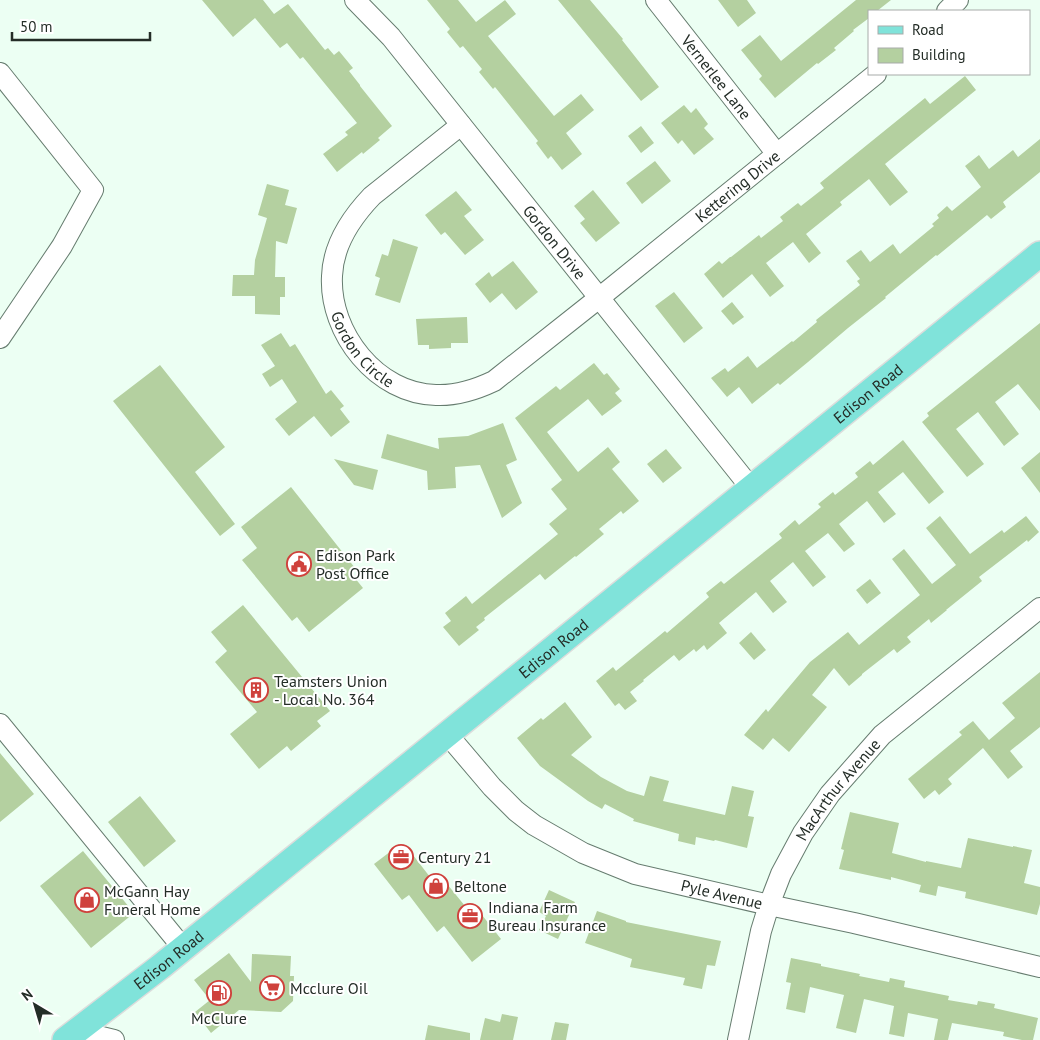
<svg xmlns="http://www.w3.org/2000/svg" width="1040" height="1040" viewBox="0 0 1040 1040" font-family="'PT Sans',sans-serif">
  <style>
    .building { fill: #b4d0a0 }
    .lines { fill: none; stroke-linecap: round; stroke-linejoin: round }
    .minor-casing { stroke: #667c6f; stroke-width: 22 }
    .major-casing { stroke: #dcdddc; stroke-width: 28 }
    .minor { stroke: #fff; stroke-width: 20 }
    .major { stroke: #80e3da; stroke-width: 25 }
    .labels { text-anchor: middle; stroke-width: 4; stroke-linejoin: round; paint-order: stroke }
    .street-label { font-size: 16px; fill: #242d27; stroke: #fff }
    .poi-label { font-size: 16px; fill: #242d27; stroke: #fff; text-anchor: start }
  </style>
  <rect width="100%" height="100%" fill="#ecfff3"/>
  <!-- building -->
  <path class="building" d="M202 0H263L274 14 288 4 325 50 328 48 334 55 339 51 353 68 349 71 360 85V86L392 126 378 138 380 140 363 154 362 152 337 172 323 154 348 135 345 132 357 123 303 57 300 59 287 43 280 48 255 18 233 37Z
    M427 0H458L476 22 505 0 516 14 488 36 554 116 581 94 594 110 566 133 582 154 562 170 551 156 548 159 536 143 538 141 495 87 493 89 479 72 482 69 463 46 460 48 447 32 450 29Z
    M558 0H590L623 39 622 40 659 87 641 101Z
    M718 0H747L756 13 738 27Z
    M856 0H891L877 11H869V18L853 30 854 31 834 48 836 50 818 64 817 63 775 98 759 79 762 76 741 50 760 35 781 61Z
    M965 76 976 90 885 164 908 192 890 206 869 179 840 202 842 205 806 234 821 253 809 263 793 242 766 263 784 286 770 297 752 274 723 298 704 274 719 261 722 264 730 257H731L759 235 761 238 783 221 780 217 798 203 801 206 824 188 820 183 925 98 930 104Z
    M684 105 691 113 696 108 708 124 704 128 714 139 694 155 682 140 678 144 661 123Z
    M641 126 654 143 641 153 628 136Z
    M1040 139V172L1003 202 1006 207 991 219 987 215 937 256 936 255 885 297 886 298 848 328 808 362 780 385 778 383 752 404 739 387 727 397 711 378 725 368 728 372 748 356 757 368 792 341 793 342 817 322 816 320 860 285 857 281 860 279 846 261 861 250 870 262 893 244 900 254 934 226 932 224 939 218 937 215 947 206 952 211 981 187 965 166 979 155 989 169 1013 150 1018 157Z
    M655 161 671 181 642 204 626 183Z
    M267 184 289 190 285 205 297 208 287 244 276 241 275 277H285V297H280V315L255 314V296H232L233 275H254L255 260 267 218 258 215Z
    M593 190 620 223 596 242 580 223 585 219 574 206Z
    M456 191 472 210 464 216 484 240 465 255 445 232 441 235 425 215Z
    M393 239 418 247 400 303 375 295 380 278 375 276 382 254 388 256Z
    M513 261 538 292 516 310 502 293 490 303 475 284 489 272 492 277Z
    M674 292 703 328 684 343 655 306Z
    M732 302 744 317 733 325 721 311Z
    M467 317 468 343H451V348L429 349V345H418L416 319Z
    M1040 323V411L1018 384 995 402 1019 434 1004 446 978 412 956 429 984 464 967 477 922 422 929 416 927 413Z
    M281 333 290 347 295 344 326 394 331 390 344 406 340 409 350 422 331 437 314 416 289 436 275 419 297 402 282 379 270 387 262 374 275 366 261 345Z
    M594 363 604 375 607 373 620 389 615 393 622 401 602 416 588 399 547 432 578 472 608 447 620 462 612 469 639 501 623 514 621 511 599 529 604 534 576 557 575 556 545 580 540 574 484 618 485 620 476 627 479 630 459 646 443 627 451 621 445 613 466 596 472 604 558 534 549 524 567 509 551 489 562 480 515 418 556 386 560 390Z
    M160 365 225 447 195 472 235 524 220 536 113 401Z
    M503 423 517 460 506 465 522 503 502 518 480 465 455 467 456 488 428 490 427 471 381 458 387 434 439 449 438 438 468 436Z
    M903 440 944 492 929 504 903 472 878 492 896 514 884 523 867 501 839 524 855 544 844 552 828 533 805 551 826 577 813 587 793 562 770 581 787 602 773 613 756 592 719 623 727 633 707 650 704 645 696 652 694 649 679 661 674 655 643 680 644 681 630 692 637 701 625 710 619 703 615 706 596 681 613 667 616 671 665 631 667 633 709 597 706 593 721 581 724 584 782 538 779 534 795 520 799 525 821 507 818 504 833 492 835 495 858 477 855 473 870 461 873 465Z
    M666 449 682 468 663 483 647 464Z
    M1040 452V493L1021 468Z
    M334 459 378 470 373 490 354 485Z
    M291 487 355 568 350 572 363 588 309 632 297 617 292 621 242 560 257 548 241 527Z
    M940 516 970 554 1002 530 1004 533 1026 516 1039 532 1028 542 1027 540 979 577 982 581 946 610H947L931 623 929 619 907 637 911 642 897 653 894 649 862 674V675L849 686 834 668 812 695 827 707 789 752 773 738 763 750 744 735 766 709 768 712 810 662 848 632 859 645 920 595 892 559 904 549 932 584 956 565 926 528Z
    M870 579 881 593 867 604 856 590Z
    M243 605 330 711 317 721 321 726 291 751 287 746 259 769 230 734 257 712 215 662 227 651 211 632Z
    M751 632 766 650 754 660 739 643Z
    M1040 672V727L1010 751 1023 767 1008 779 983 748 948 779 952 784 939 795 935 790 924 799 908 779 962 735 959 732 973 721 989 740 1015 718 1002 703Z
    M565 702 592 737 571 755 601 777 627 791 644 796 650 776 669 781 663 801 725 815 732 786 754 791 748 816 754 817 747 848 715 840 714 841 696 837 695 845 678 841 679 834 633 821 634 819 605 804 602 809 588 801 540 766 517 738 541 718 543 720Z
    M0 753 34 794 0 822Z
    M140 796 176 841 144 867 108 822Z
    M850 812 899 823 892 853 926 862V861L961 868 968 838 1013 847V846L1032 850 1024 883 1040 887V904L1037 915 965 898 966 892 938 886 936 896 919 892 921 885 891 877V880L839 869 844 850 841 849Z
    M395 848 409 850 430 877 443 879 465 906 478 910 501 939 472 962 444 926 437 932 409 895 402 900 374 864Z
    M83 851 134 913 91 948 40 886Z
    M549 890 575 902 558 939 539 930 546 916 539 912Z
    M597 911 626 921V922L721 941 715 966 707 965 702 989 683 985 685 978 630 967 632 959 585 943Z
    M229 953 251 982 252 954 291 956 290 976H294L293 1001 281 1012 239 1010 211 1033 195 1012 210 1000 194 980Z
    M791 958 821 964V966L860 974 859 976 889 982 890 978 905 981 904 987 949 996 948 1000 977 1005 978 1001 995 1004 994 1008 1038 1018 1033 1040H1022L1003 1036 1004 1032 952 1023 948 1040H934L938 1019 908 1013 904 1037 889 1034 894 1006 864 999 856 1033 836 1028 844 995 810 987 805 1013 786 1009 791 983 786 982Z
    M502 1014 518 1017 513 1040H480L485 1018 500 1022Z
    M555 1022 569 1024 566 1040H551Z
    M428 1025 470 1033V1040H425Z"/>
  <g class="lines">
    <defs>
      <g id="minor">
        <path id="s1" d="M355 0 391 37 751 488"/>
        <path id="s2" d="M656 0 777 154"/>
        <path d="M947 11 958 0"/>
        <path d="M0 73 93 190 62 246 0 338"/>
        <path id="s3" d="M461 125 372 196C351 218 333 245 332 276 329 333 377 394 436 395 457 396 475 390 494 381L599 298 876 74"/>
        <path d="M0 724 183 948"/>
        <path id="s4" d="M447 734 492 787 516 811 534 825 583 853 635 874 769 905 854 923 1040 967"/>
        <path d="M77 1031 114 1040"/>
        <path id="s5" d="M738 1040 761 931 769 905 781 874 803 833 830 794 882 735 1040 608"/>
      </g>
      <g id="major">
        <path id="s6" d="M65 1040 160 967 1040 254"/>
      </g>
    </defs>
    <!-- minor casing -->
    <use href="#minor" class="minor-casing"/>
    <!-- major casing -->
    <use href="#major" class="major-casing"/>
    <!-- minor -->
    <use href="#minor" class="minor"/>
    <!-- major -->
    <use href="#major" class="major"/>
  </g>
  <!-- icons -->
  <defs>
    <symbol id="civic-ring" viewBox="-11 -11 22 22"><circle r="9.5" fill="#fff" stroke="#cf413c" stroke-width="1.5"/><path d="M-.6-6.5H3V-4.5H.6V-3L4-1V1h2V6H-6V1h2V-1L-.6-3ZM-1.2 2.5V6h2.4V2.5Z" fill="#cf413c"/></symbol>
    <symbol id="building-ring" viewBox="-11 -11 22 22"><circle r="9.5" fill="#fff" stroke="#cf413c" stroke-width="1.5"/><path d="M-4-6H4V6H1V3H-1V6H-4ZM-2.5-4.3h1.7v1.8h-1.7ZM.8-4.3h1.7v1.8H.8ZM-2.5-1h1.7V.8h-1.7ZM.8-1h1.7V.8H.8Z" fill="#cf413c"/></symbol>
    <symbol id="office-ring" viewBox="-11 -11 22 22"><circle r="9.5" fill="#fff" stroke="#cf413c" stroke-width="1.5"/><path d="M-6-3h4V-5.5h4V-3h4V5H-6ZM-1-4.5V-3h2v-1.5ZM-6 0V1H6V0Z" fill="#cf413c"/></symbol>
    <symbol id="shop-ring" viewBox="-11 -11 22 22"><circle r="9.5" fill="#fff" stroke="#cf413c" stroke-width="1.5"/><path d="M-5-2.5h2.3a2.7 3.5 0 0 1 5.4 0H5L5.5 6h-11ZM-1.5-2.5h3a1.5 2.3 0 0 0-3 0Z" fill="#cf413c"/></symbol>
    <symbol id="supermarket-ring" viewBox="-11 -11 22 22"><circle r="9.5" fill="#fff" stroke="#cf413c" stroke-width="1.5"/><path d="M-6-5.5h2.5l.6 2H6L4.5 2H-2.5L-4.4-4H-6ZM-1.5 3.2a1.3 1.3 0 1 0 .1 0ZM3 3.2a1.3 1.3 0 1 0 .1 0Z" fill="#cf413c"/></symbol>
    <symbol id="fuel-ring" viewBox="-11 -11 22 22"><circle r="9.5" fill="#fff" stroke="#cf413c" stroke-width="1.5"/><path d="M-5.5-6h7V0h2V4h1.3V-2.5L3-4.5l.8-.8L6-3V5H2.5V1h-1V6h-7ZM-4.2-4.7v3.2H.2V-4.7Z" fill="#cf413c"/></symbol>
  </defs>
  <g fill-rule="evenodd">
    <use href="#civic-ring" x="285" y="550" width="28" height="28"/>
    <use href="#building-ring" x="242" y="676" width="28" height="28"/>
    <use href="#office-ring" x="387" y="843" width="28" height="28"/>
    <use href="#shop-ring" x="422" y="872" width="28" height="28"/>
    <use href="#shop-ring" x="73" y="886" width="28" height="28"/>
    <use href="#office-ring" x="456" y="902" width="28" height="28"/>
    <use href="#supermarket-ring" x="258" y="974" width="28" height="28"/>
    <use href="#fuel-ring" x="205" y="979" width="28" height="28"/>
  </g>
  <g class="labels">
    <!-- street labels -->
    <g class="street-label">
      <text dy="6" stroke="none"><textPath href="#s2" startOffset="98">Vernerlee Lane</textPath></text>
      <text dy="6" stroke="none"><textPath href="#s3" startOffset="752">Kettering Drive</textPath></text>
      <text dy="6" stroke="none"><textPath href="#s1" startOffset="314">Gordon Drive</textPath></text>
      <text dy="6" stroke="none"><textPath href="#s3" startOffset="288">Gordon Circle</textPath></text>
      <text dy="6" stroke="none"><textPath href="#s6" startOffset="1031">Edison Road</textPath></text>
      <text dy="6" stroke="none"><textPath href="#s6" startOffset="626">Edison Road</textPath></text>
      <text dy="6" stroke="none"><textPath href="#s5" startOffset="274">MacArthur Avenue</textPath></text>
      <text dy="6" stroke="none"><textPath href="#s4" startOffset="328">Pyle Avenue</textPath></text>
      <text dy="6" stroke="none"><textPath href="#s6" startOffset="131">Edison Road</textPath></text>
    </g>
    <!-- poi labels -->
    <g class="poi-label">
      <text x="316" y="561">Edison Park<tspan x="316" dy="18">Post Office</tspan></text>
      <text x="274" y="687">Teamsters Union<tspan x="274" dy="18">- Local No. 364</tspan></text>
      <text x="418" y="863">Century 21</text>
      <text x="454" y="892">Beltone</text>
      <text x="104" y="897">McGann Hay<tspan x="104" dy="18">Funeral Home</tspan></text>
      <text x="488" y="913">Indiana Farm<tspan x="488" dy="18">Bureau Insurance</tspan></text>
      <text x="290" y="994">Mcclure Oil</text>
      <text x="219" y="1024" text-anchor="middle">McClure</text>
    </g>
  </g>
  <!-- legend -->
  <rect x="868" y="10" width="162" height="65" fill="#ffffff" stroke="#a7aba9"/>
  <rect x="878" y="26" width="25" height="8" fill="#80e3da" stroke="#a7aba9"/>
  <text x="912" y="35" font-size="15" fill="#242d27">Road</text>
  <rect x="878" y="48" width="25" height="15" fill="#b4d0a0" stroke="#a7aba9"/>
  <text x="912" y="60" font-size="15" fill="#242d27">Building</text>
  <!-- north arrow -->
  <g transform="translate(35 1005) rotate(322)" stroke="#ffffff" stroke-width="4" paint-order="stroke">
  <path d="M0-4L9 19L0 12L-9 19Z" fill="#242d27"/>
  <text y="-8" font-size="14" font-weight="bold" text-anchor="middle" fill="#242d27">N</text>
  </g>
  <!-- scale -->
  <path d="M12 32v8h138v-8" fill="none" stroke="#242d27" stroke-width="2.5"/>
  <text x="20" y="32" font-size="15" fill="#242d27" stroke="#ffffff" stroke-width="4" paint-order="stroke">50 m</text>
</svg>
